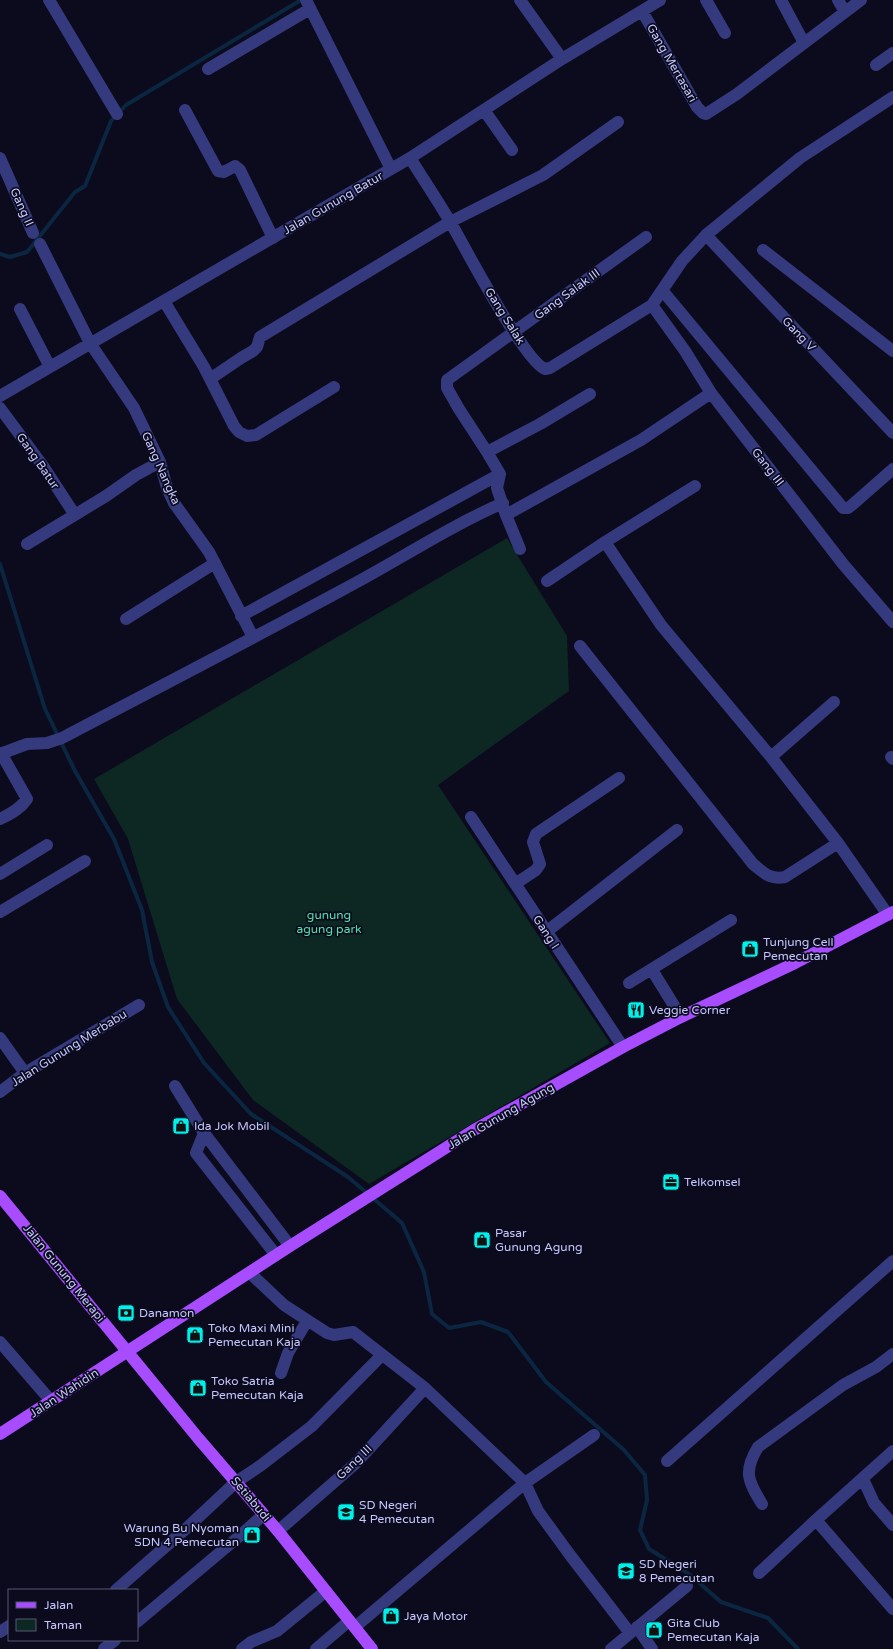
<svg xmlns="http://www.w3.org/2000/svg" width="893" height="1649" viewBox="0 0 893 1649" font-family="'Varela Round',sans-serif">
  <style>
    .green { fill: #0d2723 }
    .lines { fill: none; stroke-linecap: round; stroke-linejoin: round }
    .stream { stroke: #0a2641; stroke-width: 4 }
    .minor { stroke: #343a7d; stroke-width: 12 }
    .major { stroke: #a74dff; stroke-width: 12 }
    .labels { text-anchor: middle; stroke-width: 3.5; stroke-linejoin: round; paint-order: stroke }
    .street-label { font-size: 12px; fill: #c6c7ff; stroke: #0b0b1d }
    .park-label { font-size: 12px; fill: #4fe2ab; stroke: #0b0b1d }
    .poi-label { font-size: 12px; fill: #c6c7ff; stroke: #0b0b1d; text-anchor: start }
  </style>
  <rect width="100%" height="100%" fill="#0b0b1d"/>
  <!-- green -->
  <path class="green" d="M507 538 567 636 569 691 438 785 610 1043 369 1184 253 1100 177 999 128 839 94 779Z"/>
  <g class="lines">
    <!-- stream -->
    <path class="stream" d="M0 254 10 257 27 252 75 192 85 186 111 121 126 105 301 0
      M0 564 45 709 75 771 114 839 142 910 152 962 168 1007 204 1063 251 1114 348 1177 402 1223 424 1272 432 1314 449 1328 481 1322 508 1332 546 1382 624 1450 645 1475 647 1500 640 1530 649 1549 689 1574 721 1602 768 1618 798 1649"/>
    <!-- minor -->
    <path class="minor" d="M49 0 117 114
      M306 0 391 169
      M520 0 562 59
      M706 0 725 33
      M781 0 804 43
      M838 0 845 12
      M642 11 697 107 703 113 706 114 737 94 861 0
      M876 65 893 53
      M208 69 310 9
      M185 110 218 171 224 172 235 166 240 170 273 238
      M484 110 512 150
      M0 158 33 233
      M410 158C424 180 438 201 451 223 465 248 525 362 545 369L550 368 652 305 682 261 706 235 800 158 893 97
      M706 235 893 433
      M40 244 90 343 134 408 160 462 167 488 174 503 209 552 253 637
      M763 250 893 351
      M662 290 843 508H848L852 505 893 469
      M164 301 204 367 234 426 239 432 247 436 256 435 334 387
      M652 305 685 351 711 393 843 564 893 622
      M20 309 50 367
      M210 379 241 358 253 351 257 347 260 337 450 222 543 175 618 122
      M0 396 410 158 562 59 660 0
      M0 408 43 466 75 515
      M487 452 540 424 590 394
      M500 474 487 452 459 409 447 388V380L646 237
      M500 474 497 488 506 515 641 440 711 393
      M506 515 520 549
      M605 542 661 625 771 757 838 843 888 915
      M27 544 106 496 136 475 160 462
      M547 581 605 542 695 486
      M241 616 500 474
      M126 619 215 563
      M580 646 753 864C764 873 770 880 785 877L838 843
      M0 754 27 744 47 743 62 738C157 688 252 639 346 588 399 560 448 527 503 503
      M771 757 834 702
      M891 757 893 759
      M471 817 623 1047
      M0 819C11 814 20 809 27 799L1 753
      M0 874 47 845
      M515 884 536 870 540 864 533 842 536 834 619 778
      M0 912 85 861
      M546 932 677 830
      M652 970 681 1017
      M629 983 731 920
      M0 1038 25 1073
      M175 1086 204 1133 290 1246
      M0 1092 25 1073 139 1005
      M204 1133 196 1153 276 1255
      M250 1273 284 1305 327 1333 334 1335 353 1332 425 1388 525 1483 594 1435
      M0 1342 51 1401
      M281 1373 288 1353 307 1321
      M667 1461 893 1261
      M863 1479 874 1503 893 1525
      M762 1504C748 1481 743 1472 758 1447L843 1385 876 1367 893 1354
      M816 1520 893 1609
      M278 1531 356 1463 425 1388
      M759 1573 816 1520 893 1451
      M116 1590 189 1526 236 1482 260 1466 312 1426 382 1355
      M137 1622 242 1534 263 1515
      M355 1627 525 1483 538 1511 570 1555 630 1633
      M637 1627 652 1649
      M0 1632 9 1626
      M104 1649 115 1640
      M242 1649 251 1642 277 1631 326 1591
      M316 1649 349 1621
      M611 1649 687 1586"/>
    <!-- major -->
    <path class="major" d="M0 1196 198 1438 278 1531 372 1649
      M0 1434 290 1246 474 1130 623 1047 681 1017 795 963 893 912"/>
  </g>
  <!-- icons -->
  <defs>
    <symbol id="shop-square" viewBox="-11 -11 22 22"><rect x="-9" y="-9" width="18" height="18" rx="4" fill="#00f1eb" stroke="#0b0b1d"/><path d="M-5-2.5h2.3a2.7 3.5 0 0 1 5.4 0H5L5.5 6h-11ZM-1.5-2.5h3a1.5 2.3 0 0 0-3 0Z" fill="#111"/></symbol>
    <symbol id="restaurant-square" viewBox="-11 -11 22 22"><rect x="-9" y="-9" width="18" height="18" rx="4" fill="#00f1eb" stroke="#0b0b1d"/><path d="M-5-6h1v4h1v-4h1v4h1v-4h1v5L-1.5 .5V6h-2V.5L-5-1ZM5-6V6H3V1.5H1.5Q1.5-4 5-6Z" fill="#111"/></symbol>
    <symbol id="office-square" viewBox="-11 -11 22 22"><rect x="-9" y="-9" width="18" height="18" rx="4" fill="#00f1eb" stroke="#0b0b1d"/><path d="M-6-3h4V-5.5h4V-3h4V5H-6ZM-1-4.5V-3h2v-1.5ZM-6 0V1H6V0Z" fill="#111"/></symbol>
    <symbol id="bank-square" viewBox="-11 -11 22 22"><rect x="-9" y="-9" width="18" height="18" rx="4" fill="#00f1eb" stroke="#0b0b1d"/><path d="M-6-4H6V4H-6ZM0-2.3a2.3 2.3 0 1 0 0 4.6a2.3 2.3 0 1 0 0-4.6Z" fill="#111"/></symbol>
    <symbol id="school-square" viewBox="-11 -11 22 22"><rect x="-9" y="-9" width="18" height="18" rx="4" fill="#00f1eb" stroke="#0b0b1d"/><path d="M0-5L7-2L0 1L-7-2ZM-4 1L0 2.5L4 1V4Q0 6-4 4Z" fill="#111"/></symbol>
  </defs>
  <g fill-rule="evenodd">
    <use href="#shop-square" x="740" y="939" width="20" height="20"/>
    <use href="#restaurant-square" x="626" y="1000" width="20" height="20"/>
    <use href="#shop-square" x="171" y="1116" width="20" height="20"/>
    <use href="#office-square" x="661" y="1172" width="20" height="20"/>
    <use href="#shop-square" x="472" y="1230" width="20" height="20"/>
    <use href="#bank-square" x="116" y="1303" width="20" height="20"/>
    <use href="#shop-square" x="185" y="1325" width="20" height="20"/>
    <use href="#shop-square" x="188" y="1378" width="20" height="20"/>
    <use href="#school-square" x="336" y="1502" width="20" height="20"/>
    <use href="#shop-square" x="242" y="1525" width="20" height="20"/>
    <use href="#school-square" x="616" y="1561" width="20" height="20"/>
    <use href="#shop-square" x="381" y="1606" width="20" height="20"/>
    <use href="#shop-square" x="644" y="1620" width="20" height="20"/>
  </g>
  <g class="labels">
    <!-- street labels -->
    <g class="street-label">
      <text transform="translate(672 63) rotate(60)" y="4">Gang Mertasari</text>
      <text transform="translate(333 203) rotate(-30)" y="4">Jalan Gunung Batur</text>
      <text transform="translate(22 207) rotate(66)" y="4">Gang II</text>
      <text transform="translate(567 294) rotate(-36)" y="4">Gang Salak III</text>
      <text transform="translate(505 316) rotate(58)" y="4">Gang Salak</text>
      <text transform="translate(799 334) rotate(46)" y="4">Gang V</text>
      <text transform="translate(38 461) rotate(55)" y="4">Gang Batur</text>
      <text transform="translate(768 467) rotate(52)" y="4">Gang III</text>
      <text transform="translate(161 468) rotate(66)" y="4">Gang Nangka</text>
      <text transform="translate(546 932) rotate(57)" y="4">Gang I</text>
      <text transform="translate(69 1048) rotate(-32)" y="4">Jalan Gunung Merbabu</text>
      <text transform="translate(501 1116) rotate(-30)" y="4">Jalan Gunung Agung</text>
      <text transform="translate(64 1273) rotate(51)" y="4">Jalan Gunung Merapi</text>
      <text transform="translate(64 1393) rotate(-33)" y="4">Jalan Wahidin</text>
      <text transform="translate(354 1462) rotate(-44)" y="4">Gang III</text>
      <text transform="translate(251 1499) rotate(50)" y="4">Setiabudi</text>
    </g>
    <!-- park labels -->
    <g class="park-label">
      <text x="329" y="919">gunung<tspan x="329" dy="14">agung park</tspan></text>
    </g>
    <!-- poi labels -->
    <g class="poi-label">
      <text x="763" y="946">Tunjung Cell<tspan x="763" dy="14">Pemecutan</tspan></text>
      <text x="649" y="1014">Veggie Corner</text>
      <text x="194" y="1130">Ida Jok Mobil</text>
      <text x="684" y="1186">Telkomsel</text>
      <text x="495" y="1237">Pasar<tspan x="495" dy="14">Gunung Agung</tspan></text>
      <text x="139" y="1317">Danamon</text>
      <text x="208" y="1332">Toko Maxi Mini<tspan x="208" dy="14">Pemecutan Kaja</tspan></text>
      <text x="211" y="1385">Toko Satria<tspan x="211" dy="14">Pemecutan Kaja</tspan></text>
      <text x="359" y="1509">SD Negeri<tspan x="359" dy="14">4 Pemecutan</tspan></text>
      <text x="239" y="1532" text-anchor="end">Warung Bu Nyoman<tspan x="239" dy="14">SDN 4 Pemecutan</tspan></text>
      <text x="639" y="1568">SD Negeri<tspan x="639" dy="14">8 Pemecutan</tspan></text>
      <text x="404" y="1620">Jaya Motor</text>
      <text x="667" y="1627">Gita Club<tspan x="667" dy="14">Pemecutan Kaja</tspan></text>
    </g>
  </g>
  <!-- legend -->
  <rect x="8" y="1589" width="130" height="52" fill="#0b0b1d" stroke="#565677"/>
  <rect x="16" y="1602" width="20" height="6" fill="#a74dff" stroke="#565677"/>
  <text x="44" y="1609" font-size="12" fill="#c6c7ff">Jalan</text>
  <rect x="16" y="1619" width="20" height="12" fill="#0d2723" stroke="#565677"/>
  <text x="44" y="1629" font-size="12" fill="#c6c7ff">Taman</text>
</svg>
